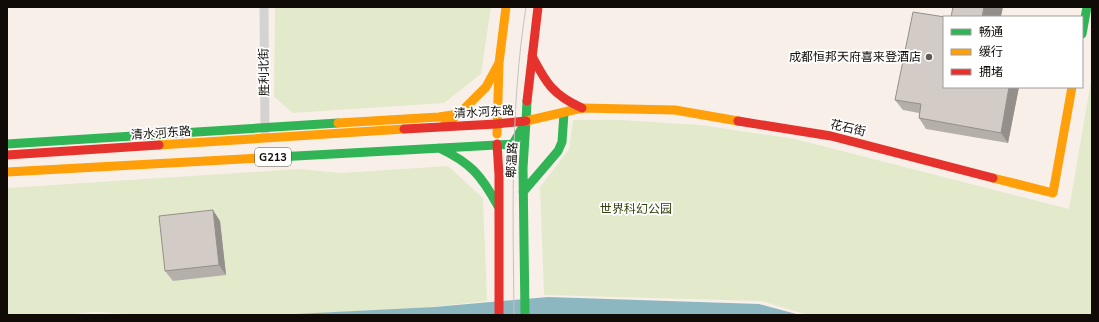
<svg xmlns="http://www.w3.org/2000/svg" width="1099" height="322" viewBox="0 0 1099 322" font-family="'Nunito Sans','Noto Sans SC',sans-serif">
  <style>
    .green { fill: #e2eacb }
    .water { fill: #8cb7c1 }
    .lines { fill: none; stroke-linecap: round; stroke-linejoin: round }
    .street { stroke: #d4d3d2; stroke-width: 9 }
    .fast { stroke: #30b455; stroke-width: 9 }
    .slow { stroke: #ff9f0a; stroke-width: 9 }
    .jam { stroke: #e5322d; stroke-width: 9 }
    .tram { stroke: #c4c2c0; stroke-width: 1 }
    .wall { fill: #b5afaa }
    .shaded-wall { fill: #948f8b }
    .building { fill: #d3ccc6; stroke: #948f8b }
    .poi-dot { fill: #615b56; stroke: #fff; stroke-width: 1.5 }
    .labels { text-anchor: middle; stroke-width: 3.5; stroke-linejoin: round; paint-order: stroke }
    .shield { fill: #fff; stroke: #585451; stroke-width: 1 }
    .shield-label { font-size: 11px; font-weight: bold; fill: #100b07 }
    .poi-label { font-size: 12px; fill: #100b07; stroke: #fff; text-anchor: end }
    .street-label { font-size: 12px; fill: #100b07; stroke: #fff }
    .park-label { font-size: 12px; fill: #2e410a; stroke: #fff }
  </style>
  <rect width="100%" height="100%" fill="#f8f0e8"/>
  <!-- green -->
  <path class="green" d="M275 7H491L481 74 444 103 293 113 274 97Z
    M1092 75V315H808L761 301 544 295 540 187 569 149 573 120H620L701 125 795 139 1069 209Z
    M448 166 483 198 487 301 421 308 278 315H148L94 312 62 315H7V188L299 169 341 173Z"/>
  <!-- water -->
  <path class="water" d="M548 297 759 304 800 315H275L434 307Z"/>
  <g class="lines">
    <!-- street -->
    <path class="street" d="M264 7 265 132"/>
    <!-- fast -->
    <path class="fast" d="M1082 34 1087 7
      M7 144 338 123
      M439 148C471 163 481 175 498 206
      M278 157 513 144 526 121 527 101
      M523 192 558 151 562 142 564 113
      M525 315 523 168 526 121"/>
    <!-- slow -->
    <path class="slow" d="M526 121 582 108 675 110 738 121
      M338 123 439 117 459 114
      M443 126 459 114 486 87 499 63
      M497 134 499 63 506 7
      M159 145 404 129
      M7 172 278 157
      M993 178 1053 193 1072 87"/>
    <!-- jam -->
    <path class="jam" d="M532 56C546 83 553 95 582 108
      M527 101 538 7
      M738 121 831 136 993 178
      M404 129 496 124 526 121
      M497 144 499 175V315
      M7 155 159 145"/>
    <!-- tram -->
    <path class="tram" d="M514 315C513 212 510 109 526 7"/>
  </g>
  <!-- wall -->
  <path class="wall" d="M944 87H1019L1008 143 926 129 919 118V113L903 110 895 100Z
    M220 221 226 275 173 281 165 271Z"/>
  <!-- shaded-wall -->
  <path class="shaded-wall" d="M984 7H1003L1001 17H982Z
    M1009 87H1019L1008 143 1001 133Z
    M213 210 220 221 226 275 219 265Z"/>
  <!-- building -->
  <path class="building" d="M953 7H984L982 17H951Z
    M913 12 945 17H944V87H1009L1001 133 919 118 921 104 895 100Z
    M213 210 219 265 165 271 159 216Z"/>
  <!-- markers -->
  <circle class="poi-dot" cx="929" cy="57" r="4"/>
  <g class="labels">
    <!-- shield labels -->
    <rect class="shield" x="255" y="148" width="36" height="18" rx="3"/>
    <g class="shield-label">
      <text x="273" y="161">G213</text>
    </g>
    <!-- poi labels -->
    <g class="poi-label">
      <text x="921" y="61">成都恒邦天府喜来登酒店</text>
    </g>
    <!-- street labels -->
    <g class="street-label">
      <text transform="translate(264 72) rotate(-91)" y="4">胜利北街</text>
      <text transform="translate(484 112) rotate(-3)" y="4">清水河东路</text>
      <text transform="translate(848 128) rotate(13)" y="4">花石街</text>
      <text transform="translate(161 133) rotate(-4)" y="4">清水河东路</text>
      <text transform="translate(512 160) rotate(-87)" y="4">郫温路</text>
    </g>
    <!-- park labels -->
    <g class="park-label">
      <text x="636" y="213">世界科幻公园</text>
    </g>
  </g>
  <!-- border -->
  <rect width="1099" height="322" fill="none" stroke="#100b07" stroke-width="16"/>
  <!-- legend -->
  <rect x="943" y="16" width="140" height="72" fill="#ffffff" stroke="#9f9d9c"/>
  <rect x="951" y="29" width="20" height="6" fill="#30b455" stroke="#9f9d9c"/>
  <text x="979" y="36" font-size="12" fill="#100b07">畅通</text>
  <rect x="951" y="49" width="20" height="6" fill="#ff9f0a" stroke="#9f9d9c"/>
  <text x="979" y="56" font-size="12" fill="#100b07">缓行</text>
  <rect x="951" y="69" width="20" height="6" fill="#e5322d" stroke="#9f9d9c"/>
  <text x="979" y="76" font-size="12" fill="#100b07">拥堵</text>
</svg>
